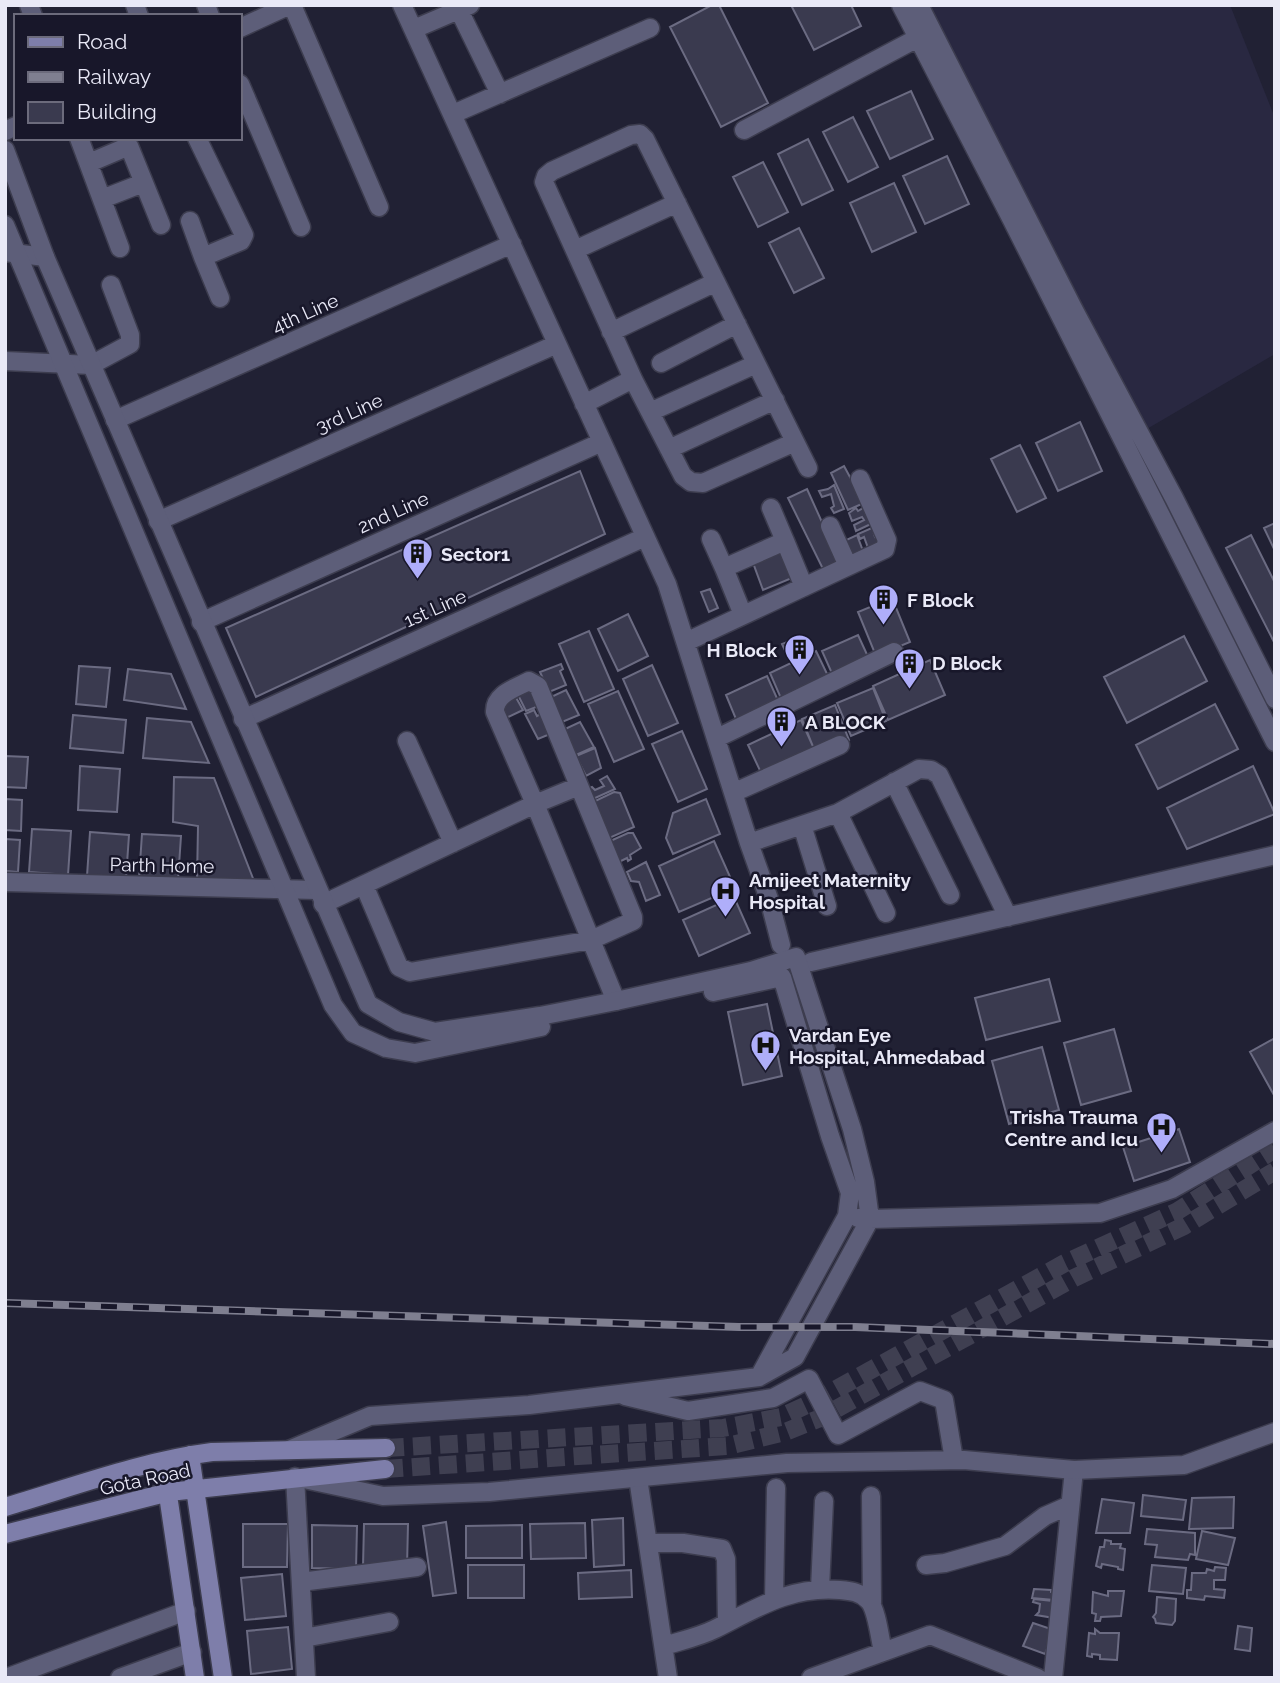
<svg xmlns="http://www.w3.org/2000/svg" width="1280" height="1683" viewBox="0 0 1280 1683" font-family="Raleway,sans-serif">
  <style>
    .built { fill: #292841 }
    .building { fill: #3a3a4f; stroke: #6b6b82; stroke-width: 2 }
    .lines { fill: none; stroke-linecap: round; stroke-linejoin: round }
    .secondary-tunnel { stroke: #3f3f51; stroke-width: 18; stroke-dasharray: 18 9; stroke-linecap: butt }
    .minor-casing { stroke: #3d3d4f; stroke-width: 21 }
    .tertiary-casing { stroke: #3d3d4f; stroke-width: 21 }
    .secondary-casing { stroke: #3d3d4f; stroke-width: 21 }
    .minor { stroke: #5d5e79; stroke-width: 18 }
    .tertiary { stroke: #5d5e79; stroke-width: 18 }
    .secondary { stroke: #7e7eaa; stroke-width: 18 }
    .rail-casing { stroke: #7f7f90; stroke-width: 8 }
    .rail { stroke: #18172a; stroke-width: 5; stroke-dasharray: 16; stroke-linecap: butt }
    .labels { text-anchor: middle; stroke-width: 5; stroke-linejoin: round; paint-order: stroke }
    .street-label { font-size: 19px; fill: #e9e9f7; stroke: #18172a }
    .poi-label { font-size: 19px; font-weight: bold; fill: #e9e9f7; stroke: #18172a; text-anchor: start }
  </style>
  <rect width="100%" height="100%" fill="#212134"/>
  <!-- built -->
  <path class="built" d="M924 5H1230L1275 118V354L1140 433Z"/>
  <!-- building -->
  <path class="building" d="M712 5H719L768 103 721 127 670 27Z
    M791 5H851L861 26 814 50Z
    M911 91 933 139 890 159 867 111Z
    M853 117 878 167 848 182 823 132Z
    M808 139 833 190 802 205 778 154Z
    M947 156 969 204 925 224 903 176Z
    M763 162 788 212 758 227 733 177Z
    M894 183 916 232 872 252 850 203Z
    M799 228 824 278 794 293 769 243Z
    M1080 422 1102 471 1058 491 1036 443Z
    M1020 445 1046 498 1017 512 991 459Z
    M844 466 864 503 848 510 831 473Z
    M580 471 605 534 256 697 226 628Z
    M834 485 844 509 834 513 831 508 834 506 831 494 822 497 819 491 828 489Z
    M807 489 840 562 823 569 788 498Z
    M865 507 873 523 856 531 854 525 864 520 862 517 852 521 849 513 856 508 858 511Z
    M1275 523V551L1264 528Z
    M874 527 877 533 874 534 875 537 879 536 882 542 868 548 864 537 860 539 858 534Z
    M857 535 863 551 848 558 842 542Z
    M1251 535 1275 583V644L1226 548Z
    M780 550 792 578 763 590 752 560Z
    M710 589 718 608 709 612 701 592Z
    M892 598 910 642 876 656 858 612Z
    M628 614 648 656 618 671 598 629Z
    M589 631 614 689 584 702 559 644Z
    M858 635 870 661 834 678 822 651Z
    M1184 636 1207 681 1127 723 1104 677Z
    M798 638 805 652 788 657 782 644Z
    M816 651 830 680 783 703 770 673Z
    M930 660 945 695 888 720 873 686Z
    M561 664 563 669 560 671 566 685 549 692 540 672Z
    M652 665 678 723 648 736 623 679Z
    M79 666 110 668 106 707 76 704Z
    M128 669 171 674 186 709 124 700Z
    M767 676 780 705 738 724 726 695Z
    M535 685 544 704 526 711 517 693Z
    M873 688 886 721 851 736 837 703Z
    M566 690 579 715 562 722 551 697Z
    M618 691 644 749 614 762 588 704Z
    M514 694 523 710 504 719 497 701Z
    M1215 704 1238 749 1158 789 1136 745Z
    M835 705 849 740 816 754 802 719Z
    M534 710 537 716 546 711 555 732 538 739 525 714Z
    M73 715 126 720 123 753 70 748Z
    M147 718 191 722 209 763 143 758Z
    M801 720 816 753 764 779 748 745Z
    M580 722 594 747 576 755 565 729Z
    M682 731 707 789 678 802 652 744Z
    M595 748 601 768 586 776 576 756Z
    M5 756 28 757 26 788 5 787Z
    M80 766 120 769 117 812 78 810Z
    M1253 766 1275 814 1187 849 1167 808Z
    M607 776 615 789 593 799 587 789 592 787 595 790 604 786 600 780Z
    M174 777 214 778 254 881H197L198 826 173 822Z
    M614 792 620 793 634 827 607 839 593 802Z
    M5 799 22 800 21 831 5 830Z
    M706 799 720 834 673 854 666 838 673 813Z
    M32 829 71 831 68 875 29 872Z
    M90 832 129 835 126 878 87 876Z
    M628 833H633L641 848 630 855 631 859 628 861 627 858 617 863 608 842Z
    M142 834 181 836 178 880 139 878Z
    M5 839 20 840 18 872 5 871Z
    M714 841 735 888 679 912 659 866Z
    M646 862 660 895 646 901 639 882 631 881 627 872Z
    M734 897 750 933 699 956 683 920Z
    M1049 979 1060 1021 986 1040 975 998Z
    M767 1004 782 1076 743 1085 728 1012Z
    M1114 1029 1131 1091 1081 1105 1064 1043Z
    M1275 1038V1097L1250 1052Z
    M1042 1047 1059 1110 1009 1124 992 1061Z
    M1179 1129 1190 1162 1134 1181 1123 1147Z
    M1143 1495 1186 1500 1183 1520 1141 1516Z
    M1234 1497 1233 1528 1189 1529 1192 1498Z
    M1102 1499 1134 1503 1130 1533H1096Z
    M623 1518 624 1565 594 1567 592 1520Z
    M446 1522 456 1593 433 1596 423 1526Z
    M585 1523 586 1558 531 1559 530 1524Z
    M243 1524H288L287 1567H243Z
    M364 1524H408L407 1567H363Z
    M312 1525 357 1526 356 1569 312 1568Z
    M522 1525V1558H466V1526Z
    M1147 1529 1195 1533V1555L1190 1554 1188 1560 1155 1557 1157 1545 1145 1544Z
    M1202 1531 1235 1538 1228 1565 1196 1559Z
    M1105 1540 1111 1541V1544H1121L1120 1548 1125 1549 1123 1570 1118 1569V1567L1102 1564 1101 1568 1096 1566 1100 1547H1104Z
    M468 1565H524V1598H468Z
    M1152 1565 1186 1568 1183 1594 1149 1591Z
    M1215 1567 1226 1568 1225 1580H1214V1589L1225 1590 1224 1598 1205 1596 1204 1600 1187 1598V1590H1191L1192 1573H1206L1207 1569 1214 1571Z
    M631 1570 632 1597 579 1599 578 1573Z
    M282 1574 286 1616 245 1620 241 1578Z
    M1034 1589 1051 1590V1592L1055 1593 1054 1600 1032 1598Z
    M1108 1591H1124L1121 1616 1101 1617 1100 1621H1095L1096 1614 1092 1613 1093 1592 1108 1596Z
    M1157 1597 1176 1599 1175 1621 1172 1625 1156 1623 1155 1619 1153 1617 1156 1613Z
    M1034 1599 1053 1601 1054 1618 1036 1615 1039 1612 1040 1604 1033 1602Z
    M1033 1623 1054 1630 1045 1654 1023 1646Z
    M1238 1626 1252 1628 1250 1651 1235 1649Z
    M288 1627 292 1669 251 1674 247 1631Z
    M1095 1629 1100 1633H1119L1117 1660 1100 1659V1655L1092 1654V1657L1087 1656 1089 1633 1095 1634Z"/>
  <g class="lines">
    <!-- secondary-tunnel -->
    <path class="secondary-tunnel" d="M386 1448 723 1428 781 1417 813 1402 1065 1263 1176 1212 1275 1149
      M385 1469 728 1446 785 1432 818 1419 1074 1278 1184 1226 1275 1171"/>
    <defs>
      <path id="minor" d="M29 5 33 16
        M135 5 139 16
        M206 5 210 16
        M292 5 379 207
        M402 5 667 584 749 843 769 899 781 945
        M901 5 1012 220 1275 742
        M919 5 1074 310 1174 498 1275 699
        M459 10 500 94
        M240 28 290 5
        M414 29 470 5
        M240 84 301 227
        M453 114 650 28
        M744 130 929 32
        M5 131 16 126
        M79 138 120 248
        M197 138 244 235 241 241 203 257 220 298
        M89 163 129 146 161 225
        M102 199 143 183
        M190 221 203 257
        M575 250 677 203
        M5 252 45 257
        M611 332 716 282
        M5 361 91 365 130 344V335L111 285
        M661 363 737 324
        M633 379 544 182 546 176 552 171 631 135 640 134 645 139 808 468
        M584 404 633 379 683 476 691 482 703 483 795 442
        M650 412 756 364
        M115 420 512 244
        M669 449 775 400
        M771 508 785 541
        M158 521 557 344
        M830 526 848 566
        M711 539 724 568
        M743 615 724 568 785 541 804 587
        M201 622 602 442
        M686 642 885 549 887 540 860 479
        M243 719 645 537
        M717 738 894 652
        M407 741 453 843
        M894 782 950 895
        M735 792 840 745
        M838 813 886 913
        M802 825 827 906
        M749 843 838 813 919 769 931 770 939 775 1008 917
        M5 882 317 890
        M364 885 399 967 410 972 591 940 633 921V917L538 686 529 681C516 688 494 694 495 712L535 804 579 786
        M323 904 535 804 616 1001
        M811 962 1275 855
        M295 1477 306 1678
        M638 1478 668 1678
        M871 1496 872 1603
        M648 1543H683L722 1549 726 1559 727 1622
        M926 1565 945 1563 1005 1546 1045 1516 1070 1505
        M301 1582 417 1567
        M820 1589 824 1501
        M774 1600 776 1488
        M304 1638 389 1622
        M664 1646C680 1641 699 1637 715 1629 757 1608 790 1586 840 1590 851 1591 861 1592 869 1601 877 1610 880 1639 883 1652
        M6 1678 186 1611
        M120 1678 192 1652
        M811 1678 930 1635 1038 1678
        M1053 1678 1074 1470"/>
      <path id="tertiary" d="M5 150 45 257 368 1004 399 1022 435 1032 540 1016 616 1001 751 971 796 957 852 1129 865 1182 870 1219 795 1357 759 1377 529 1405 370 1416 289 1450
        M5 225 333 1005 353 1033 386 1048 415 1053 541 1027
        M713 992 782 977 830 1136 850 1193 847 1216 759 1377
        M858 1218 870 1219 1100 1213 1172 1189 1275 1131
        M625 1396 688 1411 773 1398 809 1379 838 1435 920 1391 944 1400 954 1460
        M304 1479 383 1496 489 1492 787 1463 964 1460 1074 1470 1184 1465 1275 1432"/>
      <path id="secondary" d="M190 1455 223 1678
        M163 1461 195 1678
        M5 1507C73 1487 142 1461 212 1452L386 1448
        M5 1534 169 1492 385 1469"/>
    </defs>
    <!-- minor casing -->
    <use href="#minor" class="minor-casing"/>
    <!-- tertiary casing -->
    <use href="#tertiary" class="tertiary-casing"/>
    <!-- secondary casing -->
    <use href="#secondary" class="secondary-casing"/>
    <!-- minor -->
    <use href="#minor" class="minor"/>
    <!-- tertiary -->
    <use href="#tertiary" class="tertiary"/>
    <!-- secondary -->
    <use href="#secondary" class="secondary"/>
    <defs>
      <path id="rail" d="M5 1303 739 1327H855L1275 1344"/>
    </defs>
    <!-- rail casing -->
    <use href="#rail" class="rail-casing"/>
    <!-- rail -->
    <use href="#rail" class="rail"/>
  </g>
  <!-- icons -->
  <defs>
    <symbol id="building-pin" viewBox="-11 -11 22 30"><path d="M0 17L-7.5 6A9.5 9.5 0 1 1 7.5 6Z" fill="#afaefa" stroke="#18172a"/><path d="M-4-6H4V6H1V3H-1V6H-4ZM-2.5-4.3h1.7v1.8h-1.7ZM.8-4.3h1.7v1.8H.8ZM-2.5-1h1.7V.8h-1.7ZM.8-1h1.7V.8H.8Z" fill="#111"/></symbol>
    <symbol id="hospital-pin" viewBox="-11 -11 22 30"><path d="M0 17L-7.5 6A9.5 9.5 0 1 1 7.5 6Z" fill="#afaefa" stroke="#18172a"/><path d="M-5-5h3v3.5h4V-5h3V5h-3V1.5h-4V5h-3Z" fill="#111"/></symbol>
  </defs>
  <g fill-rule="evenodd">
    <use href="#building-pin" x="400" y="536" width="35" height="47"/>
    <use href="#building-pin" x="866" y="582" width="35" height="47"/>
    <use href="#building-pin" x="782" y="632" width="35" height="47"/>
    <use href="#building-pin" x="892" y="646" width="35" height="47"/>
    <use href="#building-pin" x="764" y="704" width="35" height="47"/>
    <use href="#hospital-pin" x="708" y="874" width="35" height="47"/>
    <use href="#hospital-pin" x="748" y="1028" width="35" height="47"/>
    <use href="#hospital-pin" x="1144" y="1110" width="35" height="47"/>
  </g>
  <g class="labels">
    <!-- street labels -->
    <g class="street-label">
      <text transform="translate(305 313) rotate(-24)" y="7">4th Line</text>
      <text transform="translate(349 413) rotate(-24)" y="7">3rd Line</text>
      <text transform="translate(393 512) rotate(-24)" y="7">2nd Line</text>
      <text transform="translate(435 608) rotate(-24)" y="7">1st Line</text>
      <text transform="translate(162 865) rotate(1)" y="7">Parth Home</text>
      <text transform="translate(145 1479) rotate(-12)" y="7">Gota Road</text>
    </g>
    <!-- poi labels -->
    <g class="poi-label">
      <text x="441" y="561">Sector1</text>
      <text x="907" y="607">F Block</text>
      <text x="777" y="657" text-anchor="end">H Block</text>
      <text x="932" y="670">D Block</text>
      <text x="805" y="729">A BLOCK</text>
      <text x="749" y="887">Amijeet Maternity<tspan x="749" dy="22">Hospital</tspan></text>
      <text x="789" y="1042">Vardan Eye<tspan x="789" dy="22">Hospital, Ahmedabad</tspan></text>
      <text x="1138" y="1124" text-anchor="end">Trisha Trauma<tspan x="1138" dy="22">Centre and Icu</tspan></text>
    </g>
  </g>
  <!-- border -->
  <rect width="1280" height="1683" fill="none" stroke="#e9e9f7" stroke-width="14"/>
  <!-- legend -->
  <rect x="14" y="14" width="228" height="126" fill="#18172a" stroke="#6c6b7c" stroke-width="2"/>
  <rect x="28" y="37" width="35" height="10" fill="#7e7eaa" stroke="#6c6b7c" stroke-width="2"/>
  <text x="77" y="49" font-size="21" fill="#e9e9f7">Road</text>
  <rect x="28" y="72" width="35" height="10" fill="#7f7f90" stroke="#6c6b7c" stroke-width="2"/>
  <text x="77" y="84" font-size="21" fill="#e9e9f7">Railway</text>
  <rect x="28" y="102" width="35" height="21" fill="#3a3a4f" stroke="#6c6b7c" stroke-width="2"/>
  <text x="77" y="119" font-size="21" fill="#e9e9f7">Building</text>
</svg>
